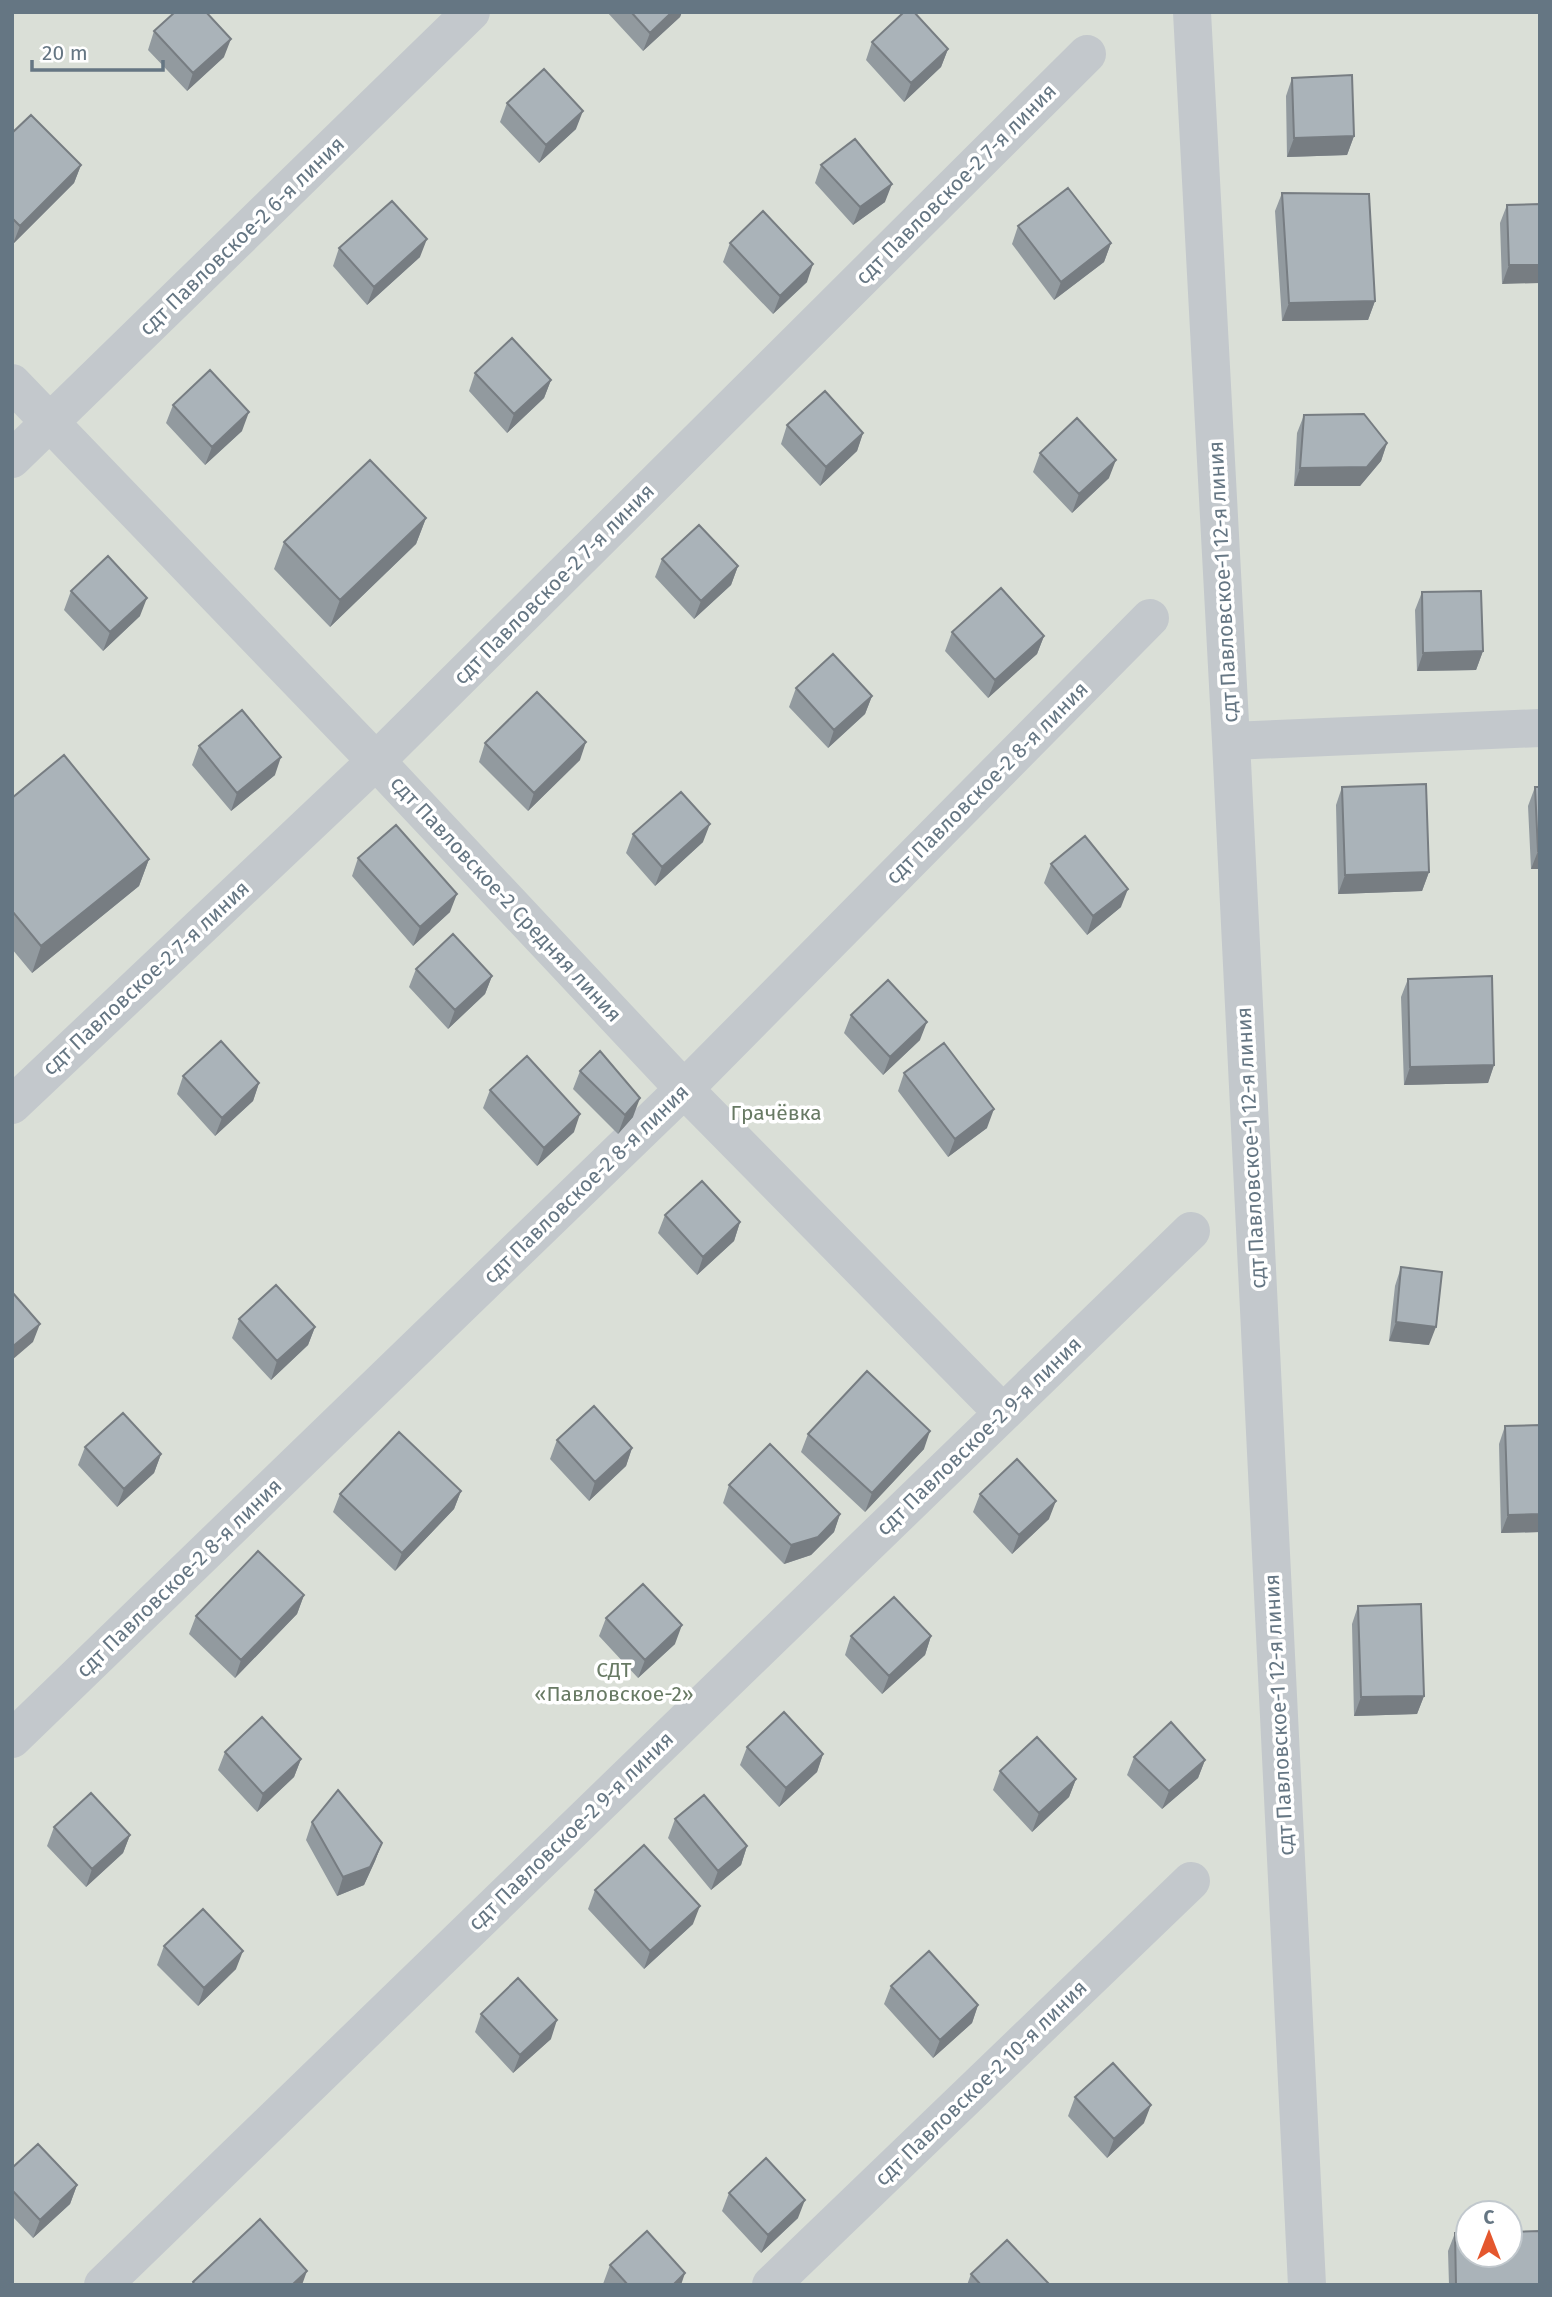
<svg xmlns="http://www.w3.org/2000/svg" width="1552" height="2297" viewBox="0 0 1552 2297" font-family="'Fira Sans',sans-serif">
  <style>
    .green { fill: #dadfd7; fill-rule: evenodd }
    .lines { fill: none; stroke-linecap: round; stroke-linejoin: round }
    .minor { stroke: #c3c8cc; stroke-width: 38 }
    .wall { fill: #929a9f }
    .shaded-wall { fill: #777d82 }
    .building { fill: #aab3b9; stroke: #777d82; stroke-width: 2 }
    .labels { text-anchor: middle; stroke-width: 7; stroke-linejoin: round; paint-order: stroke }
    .street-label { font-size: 21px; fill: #657683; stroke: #fff }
    .park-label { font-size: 21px; fill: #687a64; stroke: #fff }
  </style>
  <rect width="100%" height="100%" fill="#fafaf8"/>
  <!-- green -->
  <path class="green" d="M12 12H1540V2285H12ZM1468 2213H1510V2255H1468Z"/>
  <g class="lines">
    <!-- minor -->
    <path class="minor" d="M1192 12 1231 741 1307 2285
      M12 383 376 761 684 1089 1003 1413
      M12 459 471 12
      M1231 741 1540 728
      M12 1105 376 761 1087 54
      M12 1739 684 1089 1150 618
      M103 2285 1191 1231
      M771 2285 1191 1881"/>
  </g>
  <!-- wall -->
  <path class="wall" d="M607 12H682L680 17 643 51Z
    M154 31 224 57 187 91 148 50Z
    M872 42 948 49 941 67 904 102 866 60Z
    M1292 78 1354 136 1347 155 1287 157 1286 96Z
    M507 103 576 129 539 163 500 122Z
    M12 133 81 165 74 183 13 244Z
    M821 165 885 202 853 225 815 183Z
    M1282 193 1375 301 1368 320 1282 321 1275 211Z
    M1540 204 1502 284 1500 223 1507 205Z
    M1018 226 1111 243 1104 262 1054 300 1012 244Z
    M730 243 807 282 773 314 723 262Z
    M339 248 420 257 367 305 333 266Z
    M475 373 551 380 544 398 507 433 469 391Z
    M173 405 242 431 205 465 166 423Z
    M1304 415 1387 443 1381 461 1360 486H1294L1297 433Z
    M787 425 863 433 857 451 820 486 781 444Z
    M1040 453 1109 478 1072 513 1033 472Z
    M426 518 416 544 330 627 274 569 284 542Z
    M662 559 738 566 731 585 694 619 655 577Z
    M71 591 140 616 103 651 64 610Z
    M1422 592 1483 651 1476 670 1417 671 1415 610Z
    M952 632 1044 636 1037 654 988 698 945 651Z
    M796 688 872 696 865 714 828 748 789 707Z
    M485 743 580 760 528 811 479 762Z
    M199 746 275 775 231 811 192 765Z
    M1342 787 1429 872 1422 891 1338 894 1336 805Z
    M1535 787 1540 869H1531L1528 806Z
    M12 798 149 859 139 886 32 973 12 949Z
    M633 834 703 842 655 886 626 853Z
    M358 858 450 912 413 946 352 876Z
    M1051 864 1121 907 1087 935 1044 883Z
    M416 969 492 976 485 994 448 1029 409 987Z
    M1408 979 1494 1065 1488 1083 1404 1085 1401 997Z
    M851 1015 920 1040 883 1075 844 1033Z
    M580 1071 633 1117 618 1134 573 1089Z
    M904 1073 987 1128 948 1157 898 1091Z
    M183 1076 259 1083 253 1101 215 1136 177 1094Z
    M490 1090 574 1132 537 1166 483 1108Z
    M665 1215 740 1222 734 1241 697 1275 658 1233Z
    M1401 1267 1429 1345 1389 1341 1395 1286Z
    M239 1319 315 1327 308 1345 271 1380 232 1338Z
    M1505 1426 1540 1532 1501 1533 1499 1444Z
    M808 1434 924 1449 865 1512 801 1452Z
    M557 1440 632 1448 626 1466 589 1501 550 1459Z
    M85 1447 161 1454 154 1473 117 1507 78 1465Z
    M729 1485 840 1514 834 1532 811 1555 784 1564 723 1503Z
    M461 1491 454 1509 395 1571 333 1512 340 1494Z
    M980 1494 1049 1519 1012 1554 973 1512Z
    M304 1595 297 1614 235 1678 189 1634 196 1616Z
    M1358 1606 1424 1696 1417 1714 1354 1716 1352 1624Z
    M606 1618 675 1644 638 1678 599 1636Z
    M851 1636H931L925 1655 882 1694 845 1655Z
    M747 1747 823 1754 817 1772 779 1807 740 1765Z
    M225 1752 301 1759 294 1777 257 1812 218 1770Z
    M1134 1757 1205 1760 1198 1778 1162 1809 1127 1775Z
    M1000 1771 1076 1779 1069 1797 1032 1832 993 1790Z
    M675 1819 747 1846 741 1865 711 1890 668 1838Z
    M312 1822 382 1843 375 1861 364 1885 337 1896 306 1840Z
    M54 1827 130 1835 123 1853 86 1887 47 1846Z
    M595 1890 693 1924 644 1969 588 1909Z
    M164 1946 236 1969 198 2006 157 1965Z
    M891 1986 978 2005 972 2023 933 2058 884 2004Z
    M481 2014 551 2039 513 2073 475 2032Z
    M1075 2097 1144 2123 1107 2158 1068 2116Z
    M12 2168 77 2185 70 2204 33 2238 12 2216Z
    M729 2193 798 2218 761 2253 722 2211Z
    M1455 2233 1540 2285H1449L1448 2251Z
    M610 2265 681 2285H604L603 2284Z
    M971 2274 1050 2285H967Z"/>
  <!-- shaded-wall -->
  <path class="shaded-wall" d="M672 12H682L680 17 643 51 650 33Z
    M231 39 224 57 187 91 193 73Z
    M948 49 941 67 904 102 911 83Z
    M583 111 576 129 539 163 546 145Z
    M1354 136 1347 155 1287 157 1294 138Z
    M81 165 74 183 13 244 20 226Z
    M892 184 885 202 853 225 860 207Z
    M427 239 420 257 367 305 374 287Z
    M1111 243 1104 262 1054 300 1061 282Z
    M813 264 807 282 773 314 780 296Z
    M1509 265H1540V283L1502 284Z
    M1375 301 1368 320 1282 321 1289 303Z
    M551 380 544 398 507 433 514 414Z
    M249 412 242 431 205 465 212 447Z
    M863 433 857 451 820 486 826 467Z
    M1387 443 1381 461 1360 486H1294L1300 468Z
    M1116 460 1109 478 1072 513 1079 494Z
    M426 518 416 544 330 627 340 600Z
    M738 566 731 585 694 619 701 601Z
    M147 598 140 616 103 651 110 632Z
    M1044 636 1037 654 988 698 995 680Z
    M1483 651 1476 670 1417 671 1423 653Z
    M872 696 865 714 828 748 834 730Z
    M586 742 580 760 528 811 534 793Z
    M281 757 275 775 231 811 237 793Z
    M710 824 703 842 655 886 662 867Z
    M1538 851H1540V869H1531Z
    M149 859 139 886 32 973 41 946Z
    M1429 872 1422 891 1338 894 1345 875Z
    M1128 889 1121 907 1087 935 1093 916Z
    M457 894 450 912 413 946 420 927Z
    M492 976 485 994 448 1029 455 1010Z
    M927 1022 920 1040 883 1075 890 1057Z
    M1494 1065 1488 1083 1404 1085 1410 1067Z
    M259 1083 253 1101 215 1136 222 1118Z
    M640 1098 633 1117 618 1134 625 1115Z
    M994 1109 987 1128 948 1157 955 1139Z
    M580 1114 574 1132 537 1166 544 1148Z
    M740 1222 734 1241 697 1275 703 1257Z
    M1396 1322 1436 1327 1429 1345 1389 1341Z
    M40 1324 33 1342 12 1360V1347Z
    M315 1327 308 1345 271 1380 277 1361Z
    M930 1431 924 1449 865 1512 872 1493Z
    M632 1448 626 1466 589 1501 595 1482Z
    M161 1454 154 1473 117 1507 124 1489Z
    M461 1491 454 1509 395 1571 402 1553Z
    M1056 1501 1049 1519 1012 1554 1019 1535Z
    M840 1514 834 1532 811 1555 784 1564 791 1545Z
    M1540 1514V1532L1501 1533 1508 1515Z
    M304 1595 297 1614 235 1678 241 1660Z
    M682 1625 675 1644 638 1678 645 1660Z
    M931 1636 925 1655 882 1694 889 1676Z
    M1424 1696 1417 1714 1354 1716 1361 1697Z
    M823 1754 817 1772 779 1807 786 1788Z
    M301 1759 294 1777 257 1812 263 1794Z
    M1205 1760 1198 1778 1162 1809 1169 1791Z
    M1076 1779 1069 1797 1032 1832 1039 1813Z
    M130 1835 123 1853 86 1887 92 1869Z
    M382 1843 375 1861 364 1885 337 1896 343 1877Z
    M747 1846 741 1865 711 1890 718 1871Z
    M700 1906 693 1924 644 1969 650 1951Z
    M243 1951 236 1969 198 2006 204 1988Z
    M978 2005 972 2023 933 2058 940 2040Z
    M557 2020 551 2039 513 2073 520 2055Z
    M1151 2105 1144 2123 1107 2158 1114 2139Z
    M77 2185 70 2204 33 2238 40 2220Z
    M805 2200 798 2218 761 2253 768 2235Z
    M307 2271 302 2285H292Z
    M685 2273 681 2285H673Z"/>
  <!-- building -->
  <path class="building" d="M175 12H206L231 39 193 73 154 31Z
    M631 12H672L650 33Z
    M904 12H914L948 49 911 83 872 42Z
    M544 69 583 111 546 145 507 103Z
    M1352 75 1354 136 1294 138 1292 78Z
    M31 115 81 165 20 226 12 218V133Z
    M855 139 892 184 860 207 821 165Z
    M1068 188 1111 243 1061 282 1018 226Z
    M1282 193 1369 194 1375 301 1289 303Z
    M392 201 427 239 374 287 339 248Z
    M1540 204V265H1509L1507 205Z
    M763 211 813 264 780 296 730 243Z
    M512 338 551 380 514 414 475 373Z
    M210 370 249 412 212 447 173 405Z
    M825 391 863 433 826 467 787 425Z
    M1364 414 1387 443 1367 467 1300 468 1304 415Z
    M1077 418 1116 460 1079 494 1040 453Z
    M370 460 426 518 340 600 284 542Z
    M699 525 738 566 701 601 662 559Z
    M108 556 147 598 110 632 71 591Z
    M1001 588 1044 636 995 680 952 632Z
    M1481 591 1483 651 1423 653 1422 592Z
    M833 654 872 696 834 730 796 688Z
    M537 692 586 742 534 793 485 743Z
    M242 710 281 757 237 793 199 746Z
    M64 755 149 859 41 946 12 911V798Z
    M1426 784 1429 872 1345 875 1342 787Z
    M1535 787H1540V851H1538Z
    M681 792 710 824 662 867 633 834Z
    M396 825 457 894 420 927 358 858Z
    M1085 836 1128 889 1093 916 1051 864Z
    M453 934 492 976 455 1010 416 969Z
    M1492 976 1494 1065 1410 1067 1408 979Z
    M888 980 927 1022 890 1057 851 1015Z
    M221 1041 259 1083 222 1118 183 1076Z
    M944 1043 994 1109 955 1139 904 1073Z
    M600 1051 640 1098 625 1115 580 1071Z
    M527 1056 580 1114 544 1148 490 1090Z
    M702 1181 740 1222 703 1257 665 1215Z
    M1401 1267 1442 1272 1436 1327 1396 1322Z
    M276 1285 315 1327 277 1361 239 1319Z
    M12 1292 40 1324 12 1347Z
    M867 1371 930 1431 872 1493 808 1434Z
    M594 1406 632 1448 595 1482 557 1440Z
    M123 1413 161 1454 124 1489 85 1447Z
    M1540 1425V1514L1508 1515 1505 1426Z
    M399 1432 461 1491 402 1553 340 1494Z
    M770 1444 840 1514 818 1537 791 1545 729 1485Z
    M1017 1459 1056 1501 1019 1535 980 1494Z
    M258 1551 304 1595 241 1660 196 1616Z
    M643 1584 682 1625 645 1660 606 1618Z
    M894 1597 931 1636 889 1676 851 1636Z
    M1421 1604 1424 1696 1361 1697 1358 1606Z
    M784 1712 823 1754 786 1788 747 1747Z
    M262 1717 301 1759 263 1794 225 1752Z
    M1171 1722 1205 1760 1169 1791 1134 1757Z
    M1037 1737 1076 1779 1039 1813 1000 1771Z
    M338 1790 382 1843 370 1867 343 1877 312 1822Z
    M91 1793 130 1835 92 1869 54 1827Z
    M704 1795 747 1846 718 1871 675 1819Z
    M644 1845 700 1906 650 1951 595 1890Z
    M203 1909 243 1951 204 1988 164 1946Z
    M929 1951 978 2005 940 2040 891 1986Z
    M518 1978 557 2020 520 2055 481 2014Z
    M1113 2063 1151 2105 1114 2139 1075 2097Z
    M38 2144 77 2185 40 2220 12 2190V2168Z
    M766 2158 805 2200 768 2235 729 2193Z
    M260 2219 307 2271 292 2285H195L193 2282Z
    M647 2231 685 2273 673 2285H628L610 2265Z
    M1539 2231 1540 2285H1456L1455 2233H1468V2255H1510V2232Z
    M1007 2240 1050 2285H981L971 2274Z"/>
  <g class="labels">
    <!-- street labels -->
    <g class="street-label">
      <text transform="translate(956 184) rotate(-45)" y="7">сдт Павловское-2 7-я линия</text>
      <text transform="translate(242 236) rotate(-44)" y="7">сдт Павловское-2 6-я линия</text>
      <text transform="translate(1223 582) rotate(-93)" y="7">сдт Павловское-1 12-я линия</text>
      <text transform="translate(554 584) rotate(-45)" y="7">сдт Павловское-2 7-я линия</text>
      <text transform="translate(987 783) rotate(-45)" y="7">сдт Павловское-2 8-я линия</text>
      <text transform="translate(506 899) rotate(47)" y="7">сдт Павловское-2 Средняя линия</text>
      <text transform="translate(146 978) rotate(-43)" y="7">сдт Павловское-2 7-я линия</text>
      <text transform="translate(1251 1148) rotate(-93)" y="7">сдт Павловское-1 12-я линия</text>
      <text transform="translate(586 1184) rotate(-44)" y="7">сдт Павловское-2 8-я линия</text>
      <text transform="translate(979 1436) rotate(-44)" y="7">сдт Павловское-2 9-я линия</text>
      <text transform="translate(179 1578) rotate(-44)" y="7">сдт Павловское-2 8-я линия</text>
      <text transform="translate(1279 1715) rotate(-93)" y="7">сдт Павловское-1 12-я линия</text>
      <text transform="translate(571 1831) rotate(-44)" y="7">сдт Павловское-2 9-я линия</text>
      <text transform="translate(981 2083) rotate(-44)" y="7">сдт Павловское-2 10-я линия</text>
    </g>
    <!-- park labels -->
    <g class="park-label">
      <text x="776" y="1120">Грачёвка</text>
      <text x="614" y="1677">СДТ<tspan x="614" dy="24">«Павловское-2»</tspan></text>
    </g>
  </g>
  <!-- border -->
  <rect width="1552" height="2297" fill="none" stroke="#657683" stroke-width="28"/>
  <!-- north arrow -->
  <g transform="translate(1489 2234)"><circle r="33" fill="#ffffff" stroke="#c1c8cd" stroke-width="2"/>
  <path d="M0-5L12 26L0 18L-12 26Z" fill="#e4572e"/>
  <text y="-10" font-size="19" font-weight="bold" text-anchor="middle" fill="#657683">С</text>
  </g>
  <!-- scale -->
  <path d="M32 60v10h131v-10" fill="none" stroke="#657683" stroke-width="3.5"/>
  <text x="42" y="60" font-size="21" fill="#657683" stroke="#ffffff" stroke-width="5" paint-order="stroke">20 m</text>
</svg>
